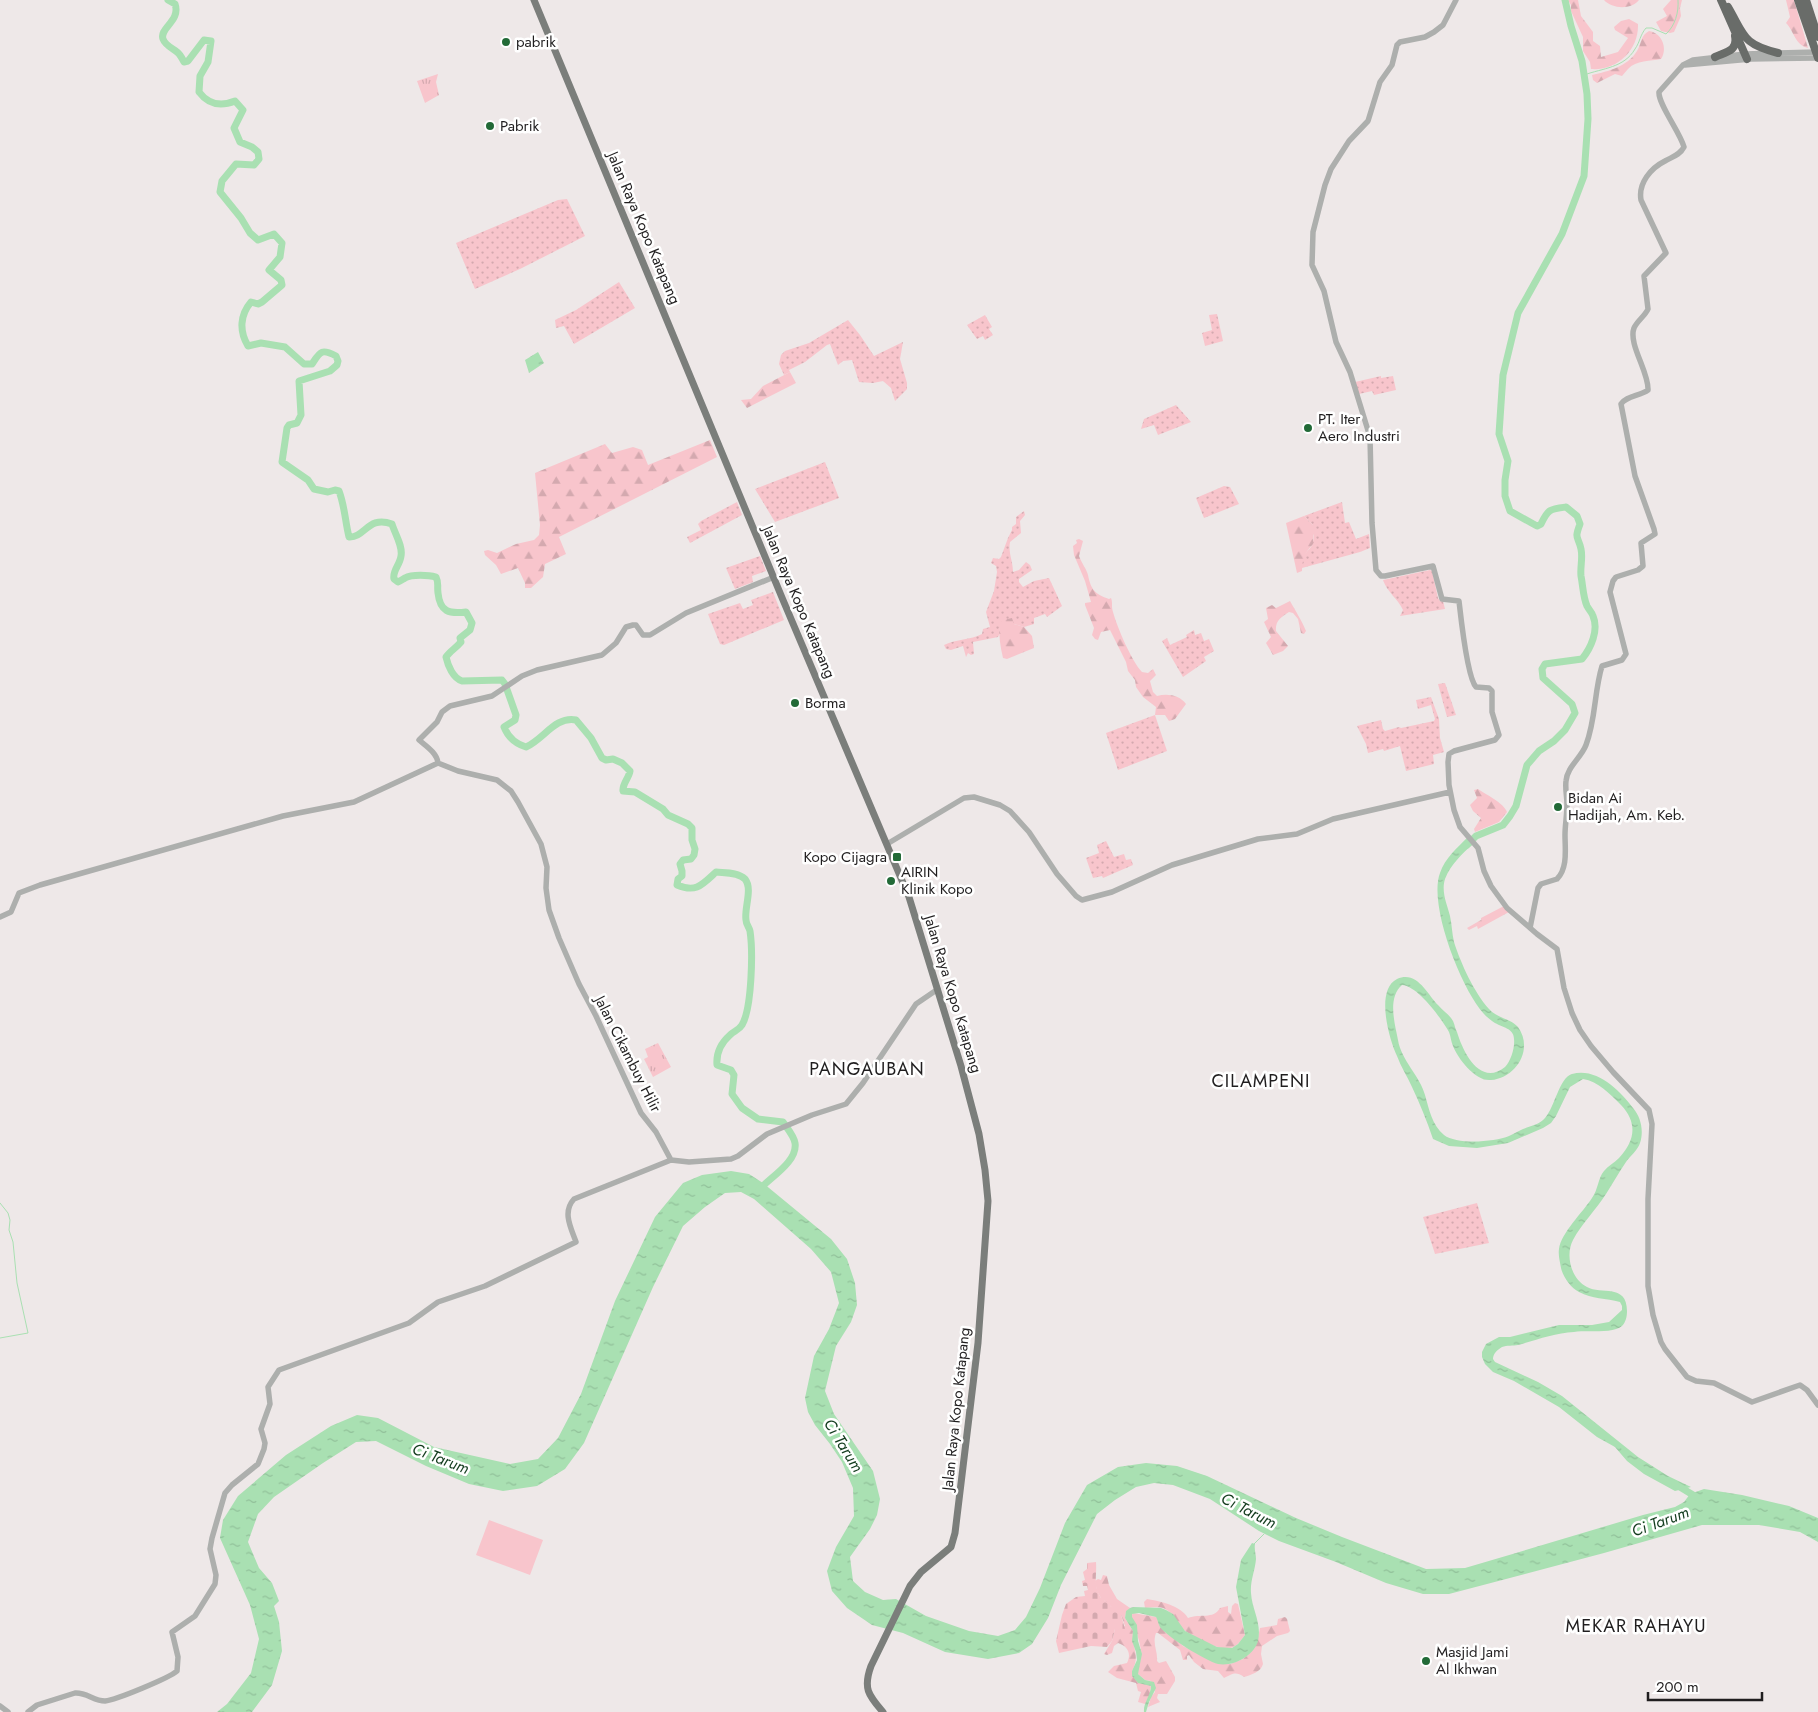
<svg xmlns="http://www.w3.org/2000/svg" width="1818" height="1712" viewBox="0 0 1818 1712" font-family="Jost,sans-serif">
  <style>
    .grass { fill: url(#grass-dots) }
    .forest { fill: url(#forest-firs) }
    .cemetery { fill: url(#cemetery-stones) }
    .park { fill: url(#park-tufts) }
    .pitch { fill: #f8c5cc }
    .water { fill: url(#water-ripples) }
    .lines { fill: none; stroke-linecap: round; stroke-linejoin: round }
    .stream { stroke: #a9e0b2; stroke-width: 1 }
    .river { stroke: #a9e0b2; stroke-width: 7 }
    .minor { stroke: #adafad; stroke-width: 5.5 }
    .major { stroke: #7b7e7b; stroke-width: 7 }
    .highway { stroke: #696c69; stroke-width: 8 }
    .poi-dot { fill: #226a37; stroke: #fff; stroke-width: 2 }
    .labels { text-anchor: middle; stroke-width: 5; stroke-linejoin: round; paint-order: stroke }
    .poi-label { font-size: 15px; fill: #201e1f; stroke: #fff; text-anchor: start }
    .street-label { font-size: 15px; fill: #201e1f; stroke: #fff }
    .water-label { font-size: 16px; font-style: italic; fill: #133c1e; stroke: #fff }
    .quarter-label { font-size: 18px; letter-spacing: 1px; fill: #201e1f; stroke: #fff }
  </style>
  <defs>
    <pattern id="grass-dots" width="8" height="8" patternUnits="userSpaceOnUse" patternTransform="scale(1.25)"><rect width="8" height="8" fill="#f8c5cc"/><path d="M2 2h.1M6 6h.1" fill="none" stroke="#d4a9af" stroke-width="1.8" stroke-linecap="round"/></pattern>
    <pattern id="forest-firs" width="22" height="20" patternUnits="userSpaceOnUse" patternTransform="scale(1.25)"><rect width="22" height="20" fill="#f8c5cc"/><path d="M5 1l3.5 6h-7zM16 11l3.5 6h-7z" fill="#d4a9af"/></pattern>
    <pattern id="cemetery-stones" width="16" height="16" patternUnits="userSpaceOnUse" patternTransform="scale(1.25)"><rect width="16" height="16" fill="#f8c5cc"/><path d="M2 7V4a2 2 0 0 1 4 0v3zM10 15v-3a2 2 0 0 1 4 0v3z" fill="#d4a9af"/></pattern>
    <pattern id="park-tufts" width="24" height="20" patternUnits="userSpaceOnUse" patternTransform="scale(1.25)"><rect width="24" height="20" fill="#f8c5cc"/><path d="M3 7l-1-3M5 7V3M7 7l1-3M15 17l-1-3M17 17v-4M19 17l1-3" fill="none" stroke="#d4a9af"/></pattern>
    <pattern id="water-ripples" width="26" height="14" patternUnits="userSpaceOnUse" patternTransform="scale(1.25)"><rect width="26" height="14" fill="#a9e0b2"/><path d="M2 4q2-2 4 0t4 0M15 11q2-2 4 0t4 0" fill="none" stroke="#91c099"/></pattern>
  </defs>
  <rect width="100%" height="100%" fill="#eee8e8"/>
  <!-- grass -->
  <path class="grass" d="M567 199 585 236 520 269 475 289 456 243 558 200Z
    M619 282 635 308 574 344 564 326 556 328 555 320 576 310Z
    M1217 314 1223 341 1205 346 1202 333 1212 330 1209 315Z
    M985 315 992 327 989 329 993 335 985 340 983 336 977 339 967 325Z
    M848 320 860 335 874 356 903 342 900 359 907 383V389L895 401 891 388 883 381 873 383 859 382 852 360 843 361 838 365 830 344 827 345 805 362 789 370 790 372 784 375 779 364 781 355 785 351 809 343Z
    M1381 376V378L1393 376 1396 390 1374 395 1372 391 1359 394 1355 382Z
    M1176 405 1191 422 1158 435 1154 425 1141 429 1144 419Z
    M825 462 839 498 775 522 755 489Z
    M1224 486 1230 487 1239 504 1204 518 1196 498Z
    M737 502 742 515 690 543 687 537 701 530 698 524 701 521Z
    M1342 502 1345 523 1349 522 1356 539 1369 534 1370 548 1360 552 1302 568C1301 551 1311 552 1313 542 1314 537 1313 530 1313 525L1304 516Z
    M1024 511 1025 515 1020 521 1021 533 1010 542C1008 553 1013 561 1013 572L1019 570 1026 562 1030 565 1032 570 1019 579V582L1023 587 1034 581 1049 578 1062 606 1047 617 1045 614 1034 618V624L1024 627 1014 624 999 628 1000 633 998 637 973 642 974 654 971 655 968 653 966 657 963 646 951 650 946 649 944 645C957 639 970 640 982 634L983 629 990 627 986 612 994 591 997 572 996 566 991 563 993 558 999 559 1001 557 1008 538 1012 530V527L1016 524V517Z
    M760 556 766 571 752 576 753 582 735 589 726 568Z
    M1430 570 1432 571 1438 598 1440 601H1443L1445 609 1400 616 1403 610C1398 599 1387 592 1383 580Z
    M773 592 784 620 724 645 720 644 708 614 740 603 743 609 753 605 751 600Z
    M1194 630 1195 635 1201 633 1204 641 1209 639 1214 651 1204 657 1206 661 1183 677 1162 641 1167 638 1170 645 1187 637 1186 635Z
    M1445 683 1456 715 1447 717 1438 684Z
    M1431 697 1439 719 1440 738 1444 752 1433 755 1434 764 1406 771 1400 746 1384 751 1383 749 1368 753 1366 744 1357 726 1381 720 1383 729 1385 731 1399 727 1401 728 1434 721 1435 719 1431 705 1418 709 1416 700Z
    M1155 715 1167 751 1118 770 1106 733Z
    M1106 841 1114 857 1124 854 1126 860 1131 859 1133 865 1103 878 1102 876 1093 878 1086 858 1099 853 1097 845Z
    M1477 1203 1489 1243 1435 1254 1423 1217Z"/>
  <!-- forest -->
  <path class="forest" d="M1568 0H1578L1581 16 1593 32V41L1600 46 1601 57 1618 52 1628 38 1615 30 1614 27 1621 21 1629 19 1638 24C1639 50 1617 71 1591 69L1590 62 1583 51V37L1571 11V5Z
    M1604 0H1639C1631 10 1612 9 1604 0Z
    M1671 0H1682L1680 8 1681 16 1674 32 1670 33 1661 31 1656 22 1667 16 1663 9Z
    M1786 0H1794L1808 48C1795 45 1794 31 1786 23L1790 17Z
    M1649 31C1662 33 1668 48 1661 59 1651 61 1636 60 1628 69 1626 71 1624 74 1622 76L1615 74 1597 83 1593 80 1592 75C1609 71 1627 67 1637 51 1642 43 1640 36 1649 31Z
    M790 372 796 383 747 408 741 400 751 399 763 386Z
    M710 440 717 457 559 537 566 554 545 564 543 577 531 588H525V583L518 568 501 574 496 565 485 555 484 551 488 550 497 553 516 544 534 540 539 535 540 525 535 473 605 444 612 453 633 447 642 450 648 465Z
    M1304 516 1313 525 1316 532 1313 535V544C1305 553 1302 559 1302 571L1297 573 1286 523Z
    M1079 539 1083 541 1079 556C1081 562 1087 570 1088 575 1091 590 1095 594 1109 599L1111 598C1113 603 1111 606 1113 612 1117 627 1132 662 1142 672L1148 673 1153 669 1156 675 1150 681 1153 692 1157 696C1167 693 1180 695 1186 704L1175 719 1169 721 1165 715H1155L1156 707 1143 697 1136 687 1135 680 1128 671 1126 662 1110 630 1101 632 1098 640 1095 639 1092 635 1094 628 1085 605V603L1091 602 1085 581 1074 555 1073 546 1077 543 1076 540Z
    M1290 601C1295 610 1302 621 1306 631L1304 634 1301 633 1298 619 1293 613 1289 612C1281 617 1275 621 1276 631L1288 646 1283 651 1273 655 1266 643 1271 637 1264 622 1268 619 1266 608 1272 605 1276 608Z
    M1012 618 1014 624 1024 627 1032 636 1034 648 1007 659 1003 658C1000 646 999 636 999 624L1003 620Z
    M1478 789C1485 794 1504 803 1507 812L1499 822 1475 832 1474 829 1481 818 1473 811 1470 805 1477 798 1474 790Z
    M1504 906 1509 912 1478 929 1477 926 1469 930 1467 928 1481 920V918Z
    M1103 1575 1107 1576 1109 1585 1117 1599 1130 1608 1126 1612 1125 1618 1133 1631C1131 1647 1141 1655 1132 1671L1144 1684 1151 1686 1150 1694 1145 1704 1138 1702 1141 1692 1138 1691 1136 1683 1117 1678 1108 1672 1114 1666 1127 1663C1132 1653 1127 1646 1118 1643L1114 1646 1112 1653 1107 1655 1104 1654 1112 1641 1115 1629 1125 1626 1121 1615 1101 1598 1097 1591 1095 1581 1098 1579 1101 1580Z
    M1147 1599C1161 1601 1181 1606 1188 1618 1200 1613 1213 1620 1220 1608L1228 1606V1612L1231 1614 1232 1606 1235 1603 1238 1604 1245 1635C1241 1640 1238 1646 1231 1648 1219 1651 1192 1637 1183 1629 1176 1623 1175 1614 1165 1609 1159 1606 1152 1608 1145 1608L1144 1602Z
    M1133 1613 1156 1617 1183 1646 1219 1664H1230L1243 1659 1249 1654 1257 1643 1260 1628 1277 1625 1278 1619 1285 1617 1287 1619 1290 1631 1288 1633 1277 1636 1262 1646 1261 1654 1263 1664C1261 1672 1251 1675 1244 1677 1235 1671 1233 1674 1224 1678L1218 1671 1203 1669 1194 1662 1189 1655 1187 1656V1660H1183L1180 1650 1158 1633H1156C1152 1644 1158 1651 1157 1661L1159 1663 1166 1661 1175 1677V1681L1167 1694H1158L1157 1698 1160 1702 1148 1707 1151 1697 1155 1692 1151 1681 1145 1680 1138 1674C1138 1666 1142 1659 1141 1650 1139 1638 1135 1627 1131 1616Z"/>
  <!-- cemetery -->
  <path class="cemetery" d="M1096 1562C1097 1576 1093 1585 1101 1598H1104V1601L1111 1602 1110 1606 1122 1609 1121 1615 1125 1629H1115L1112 1641 1107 1647 1091 1646 1059 1653 1056 1641 1062 1615 1066 1604 1076 1597 1085 1596 1084 1591 1088 1590 1087 1586H1083L1082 1581 1085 1580 1083 1572 1087 1569V1563Z"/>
  <!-- park -->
  <path class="park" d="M438 74 436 82 439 95 425 103 417 81Z
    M658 1043 671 1067 653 1077 644 1059 648 1057 645 1049Z"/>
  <!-- pitch -->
  <path class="pitch" d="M489 1520 543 1540 530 1575 476 1555Z"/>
  <!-- water -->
  <path class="water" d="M538 352 544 363 529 373 525 360Z
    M1468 837 1473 844C1462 854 1451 864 1445 879 1441 892 1447 904 1450 916 1452 925 1452 934 1454 942 1461 964 1474 992 1489 1009 1497 1018 1511 1019 1518 1027 1534 1049 1516 1078 1491 1080 1476 1082 1458 1059 1453 1046 1451 1042 1451 1037 1449 1032 1441 1018 1418 986 1402 985 1387 998 1395 1024 1398 1040 1401 1060 1420 1076 1425 1095 1429 1109 1432 1125 1444 1135 1457 1145 1494 1142 1509 1136 1514 1134 1518 1131 1523 1129 1531 1126 1540 1124 1545 1118 1555 1107 1559 1078 1572 1074 1596 1067 1620 1090 1633 1108 1641 1117 1644 1131 1640 1143 1638 1150 1630 1156 1626 1162 1619 1172 1613 1183 1606 1194 1596 1210 1582 1223 1573 1240 1565 1255 1571 1279 1587 1287 1601 1295 1627 1283 1627 1311 1627 1316 1626 1322 1622 1326 1613 1334 1586 1330 1574 1332 1555 1333 1536 1340 1518 1345 1513 1346 1507 1345 1502 1347 1497 1350 1493 1354 1493 1359L1495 1362 1538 1382 1562 1396 1638 1457 1668 1476 1691 1487 1675 1491 1644 1474 1627 1461 1615 1447 1597 1437 1559 1407 1514 1381 1493 1372 1485 1364 1482 1357V1352L1486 1344 1499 1337H1510L1559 1325H1592L1609 1322 1622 1310V1306L1620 1302C1606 1298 1592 1299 1579 1292 1571 1288 1563 1277 1561 1268 1560 1262 1558 1255 1559 1249 1561 1233 1583 1212 1592 1198 1598 1190 1598 1178 1604 1171 1608 1166 1614 1163 1619 1158 1635 1141 1638 1123 1621 1105 1611 1095 1598 1081 1583 1079L1570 1087 1556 1116 1551 1123 1543 1128 1508 1143 1477 1148 1449 1146 1433 1139C1427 1121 1420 1104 1412 1087 1407 1076 1401 1067 1397 1056 1389 1039 1375 990 1397 979 1417 970 1427 994 1438 1005 1443 1011 1450 1015 1453 1021 1455 1025 1455 1029 1457 1032 1463 1052 1480 1087 1505 1067 1511 1061 1515 1047 1514 1039 1514 1027 1499 1027 1492 1021 1489 1019 1486 1016 1484 1014 1461 989 1428 904 1440 873 1445 858 1457 848 1468 837Z
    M731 1171 749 1174 763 1183 831 1239 847 1259 855 1283 857 1305 851 1322 836 1346 825 1391 834 1414 873 1471 880 1499 877 1515 870 1529 850 1557 853 1581 865 1592 883 1600 896 1599 926 1616 969 1631 998 1636 1015 1630 1026 1617 1040 1588 1065 1523 1087 1485 1118 1467 1146 1463 1177 1466 1207 1476 1296 1518 1342 1537 1426 1569 1465 1568 1516 1553 1643 1515 1675 1507 1684 1502 1690 1494 1704 1489 1742 1495 1789 1506 1818 1518V1542L1800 1532 1759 1525H1702L1604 1553 1449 1594H1423L1386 1583 1336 1562 1279 1541 1259 1531 1210 1499 1173 1485 1154 1483 1136 1487 1115 1500 1097 1514 1061 1585 1048 1618 1032 1644 1019 1653 988 1659 945 1652 903 1633 872 1625 847 1608 832 1591 827 1571 836 1547 854 1516 853 1488 842 1462 830 1444 815 1425 808 1412 805 1398 814 1356 829 1329 839 1303 831 1272 811 1249 754 1199 741 1192 725 1193 705 1207 683 1226 653 1287 584 1443 565 1469 537 1486 503 1491 469 1484 426 1466 376 1441 356 1442 323 1463 274 1497 258 1514 248 1542 259 1568 272 1583 279 1601 274 1606 279 1622 282 1651 272 1685 252 1712H217L227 1704 251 1673 259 1639 250 1605 220 1538 223 1520 238 1496 286 1455 331 1426 357 1415 378 1418 434 1447 510 1464 538 1459 558 1438 581 1394 615 1301 655 1217 683 1183 702 1175Z
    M1252 1543 1255 1544C1254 1549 1256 1554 1256 1559 1255 1571 1250 1581 1251 1593 1252 1610 1262 1623 1258 1641 1254 1656 1233 1667 1218 1664 1206 1661 1167 1637 1160 1627 1158 1624 1158 1620 1156 1617L1139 1613 1132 1614V1617L1137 1625 1138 1641 1142 1654 1138 1674 1145 1680 1154 1682 1156 1688 1149 1702 1146 1712H1144C1143 1703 1151 1695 1151 1686L1138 1683 1132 1676V1671L1137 1660 1136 1652 1132 1641 1133 1631 1125 1618 1126 1611 1130 1608 1134 1607 1161 1608 1166 1610 1173 1614 1185 1631 1217 1647 1232 1648 1238 1644 1245 1635 1236 1587 1241 1560Z"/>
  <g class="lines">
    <!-- stream -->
    <path class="stream" d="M1584 75C1603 68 1624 68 1635 49 1640 42 1640 35 1646 28H1652L1666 34C1675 26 1679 12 1678 0
      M0 1203 8 1213 10 1220 9 1230 13 1242 17 1283 28 1333 0 1338
      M1253 1545 1264 1534"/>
    <!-- river -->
    <path class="river" d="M168 0 175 4C181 21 159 28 163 39 165 45 172 48 177 52 180 54 182 58 184 62L188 61 204 40 211 41 208 62 200 76 199 92C208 104 220 107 235 101L243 110 234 128 240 142 252 147 258 152 259 159 254 165 236 164 222 181 220 192 241 218 250 233 258 240 274 234 282 243 280 257 269 270 281 280 282 285 262 302 258 304 251 302C240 315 239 331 248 346L261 343 285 347 304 364H312C320 352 321 348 336 356L338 361 337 365 330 371 299 381 301 415 297 423 289 425 287 428 282 462 308 480 314 489 328 492 335 490 339 491C345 507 345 521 349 537 365 538 368 515 392 524 395 534 403 546 401 556 400 565 392 571 394 579L398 582C401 581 403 579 405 578 412 574 429 575 436 577 439 583 437 586 438 593 440 612 449 614 466 612L472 623 470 630 460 638 461 642C456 648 450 651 446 657 448 666 453 678 462 681L502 680 505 684 516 715 515 720 504 727C508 737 516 744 526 747 544 739 555 716 576 720L591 738 602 758 606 760 613 759 622 763 630 771C629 778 622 784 623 791L635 792 663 809 668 815 688 824 692 828V840L695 849 694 855 691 859 683 860 680 864 682 871V876L678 879 677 885C696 893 702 885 716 872 725 873 738 872 745 879 753 889 744 908 746 920 746 924 749 927 750 931 753 951 752 1008 742 1025 739 1030 734 1031 730 1035 721 1043 716 1053 717 1065L731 1070 734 1075 732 1094 742 1108 758 1119 783 1122C787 1128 794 1136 795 1143 798 1162 769 1178 759 1190
      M1467 845 1476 836 1503 825 1510 816 1516 806 1527 765 1539 751 1554 741 1565 730 1575 713 1572 704 1543 678 1542 669 1545 664 1582 659C1591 648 1599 630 1593 616 1592 612 1589 610 1587 606 1583 597 1583 586 1581 576 1580 567 1583 558 1581 549 1578 535 1574 540 1580 524L1577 516 1566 507C1550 509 1548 509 1541 524L1537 526 1510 511 1505 496V480L1508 461 1499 434 1501 404 1503 375 1518 313 1562 234 1584 176 1588 119 1587 94 1582 61 1571 26 1565 0
      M1675 1484 1698 1498"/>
    <!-- minor -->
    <path class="minor" d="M1456 0 1443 25 1434 32 1425 37 1400 42 1397 45 1392 65 1380 82 1368 121 1349 141 1331 169 1325 185 1313 232 1312 265 1324 291 1336 342 1350 372 1370 437 1372 523 1376 570 1381 576H1385L1433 566 1442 599 1459 601C1461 618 1467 677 1476 687L1489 688 1492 691V712L1499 735 1495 740 1454 751 1449 754 1448 762 1449 785 1454 810 1460 827 1478 848 1484 871 1491 886 1507 908 1537 934 1557 949 1564 988 1572 1013 1580 1030 1591 1046 1613 1072 1649 1110 1652 1124 1648 1199V1286L1653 1315 1661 1342 1665 1349 1687 1377 1696 1381 1714 1383 1752 1402 1800 1385 1807 1390 1818 1405
      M1685 65 1751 59 1818 58
      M438 763 458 771 497 780 511 791 518 802 541 844 547 867 546 888 549 910 559 938 579 984 596 1016 641 1113 656 1132 671 1160
      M438 763C437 753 426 746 419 740L437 722 442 712 450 706 492 696 522 676 537 670 602 655 616 643 626 627 633 625H636L643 635H650L686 613 774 577
      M887 844 964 798 974 797 1000 805 1010 811 1029 832 1057 874 1076 896 1082 900 1112 892 1172 865 1258 839 1297 834 1333 819 1450 792
      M0 917 11 912 19 893 40 885 283 816 354 802 438 763
      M1530 928 1538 888 1541 884 1557 879C1568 868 1565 849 1565 835 1565 825 1567 815 1567 804 1567 797 1565 789 1566 781 1567 767 1581 758 1586 745 1596 719 1594 692 1602 666L1622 660 1626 654 1610 592 1613 581 1616 577 1638 570 1643 566 1641 543 1655 534 1654 529 1635 476 1621 404C1626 396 1640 396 1648 390 1649 372 1628 344 1634 328 1637 321 1645 316 1648 309L1644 276 1666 253 1641 200C1638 183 1651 168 1665 161 1672 157 1680 155 1684 147 1680 132 1658 104 1659 92L1683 65 1693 60 1745 54 1818 52
      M671 1160 689 1162 731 1159 738 1156 767 1134 812 1115 846 1104 863 1083 916 1004 938 989
      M0 1706 8 1712
      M28 1712 37 1705 75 1693C86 1692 94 1701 105 1701 116 1700 169 1678 177 1671L178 1657 172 1632 195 1616 215 1584 216 1575 210 1549 212 1538 225 1493 232 1485 258 1464 264 1449 265 1443 261 1429 270 1404 268 1387 279 1370 409 1323 438 1302 485 1286 576 1242C571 1228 562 1212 574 1199L671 1160"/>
    <!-- major -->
    <path class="major" d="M534 0 783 600 909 897 961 1066 979 1134 985 1170 988 1201 978 1343 955 1533 951 1547 921 1572 910 1586 871 1666C863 1688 868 1695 883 1712"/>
    <!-- highway -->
    <path class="highway" d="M1721 0 1747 59
      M1798 0 1818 58
      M1806 0 1818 37
      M1728 7C1745 36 1742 44 1778 53
      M1715 57C1726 52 1738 51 1735 36"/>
  </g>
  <!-- markers -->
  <g class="poi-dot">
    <circle cx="506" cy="42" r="5"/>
    <circle cx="490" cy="126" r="5"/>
    <circle cx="1308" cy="428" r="5"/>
    <circle cx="795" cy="703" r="5"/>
    <circle cx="1558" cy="807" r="5"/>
    <rect x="892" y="852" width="10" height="10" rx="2.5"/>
    <circle cx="891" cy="881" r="5"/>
    <circle cx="1426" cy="1661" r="5"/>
  </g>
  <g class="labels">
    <!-- poi labels -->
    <g class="poi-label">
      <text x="516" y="47">pabrik</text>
      <text x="500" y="131">Pabrik</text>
      <text x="1318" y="424">PT. Iter<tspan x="1318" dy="17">Aero Industri</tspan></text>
      <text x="805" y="708">Borma</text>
      <text x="1568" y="803">Bidan Ai<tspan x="1568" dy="17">Hadijah, Am. Keb.</tspan></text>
      <text x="887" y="862" text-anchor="end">Kopo Cijagra</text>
      <text x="901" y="877">AIRIN<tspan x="901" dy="17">Klinik Kopo</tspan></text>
      <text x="1436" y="1657">Masjid Jami<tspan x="1436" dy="17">Al Ikhwan</tspan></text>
    </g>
    <!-- street labels -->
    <g class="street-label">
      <text transform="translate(644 228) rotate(67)" y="5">Jalan Raya Kopo Katapang</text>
      <text transform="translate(799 602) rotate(67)" y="5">Jalan Raya Kopo Katapang</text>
      <text transform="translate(953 994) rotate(73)" y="5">Jalan Raya Kopo Katapang</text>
      <text transform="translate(628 1054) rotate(63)" y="5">Jalan Cikambuy Hilir</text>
      <text transform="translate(956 1409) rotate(-84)" y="5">Jalan Raya Kopo Katapang</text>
    </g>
    <!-- water labels -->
    <g class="water-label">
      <text transform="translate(844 1445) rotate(58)" y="6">Ci Tarum</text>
      <text transform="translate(441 1458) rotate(21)" y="6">Ci Tarum</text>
      <text transform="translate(1249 1510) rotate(27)" y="6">Ci Tarum</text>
      <text transform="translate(1660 1521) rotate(-20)" y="6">Ci Tarum</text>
    </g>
    <!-- quarter labels -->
    <g class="quarter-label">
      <text x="867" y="1075">PANGAUBAN</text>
      <text x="1261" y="1087">CILAMPENI</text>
      <text x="1636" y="1632">MEKAR RAHAYU</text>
    </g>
  </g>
  <!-- scale -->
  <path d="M1648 1692v8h114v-8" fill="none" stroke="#201e1f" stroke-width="2.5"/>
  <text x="1656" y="1692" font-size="15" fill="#201e1f" stroke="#ffffff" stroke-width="4" paint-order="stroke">200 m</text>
</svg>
